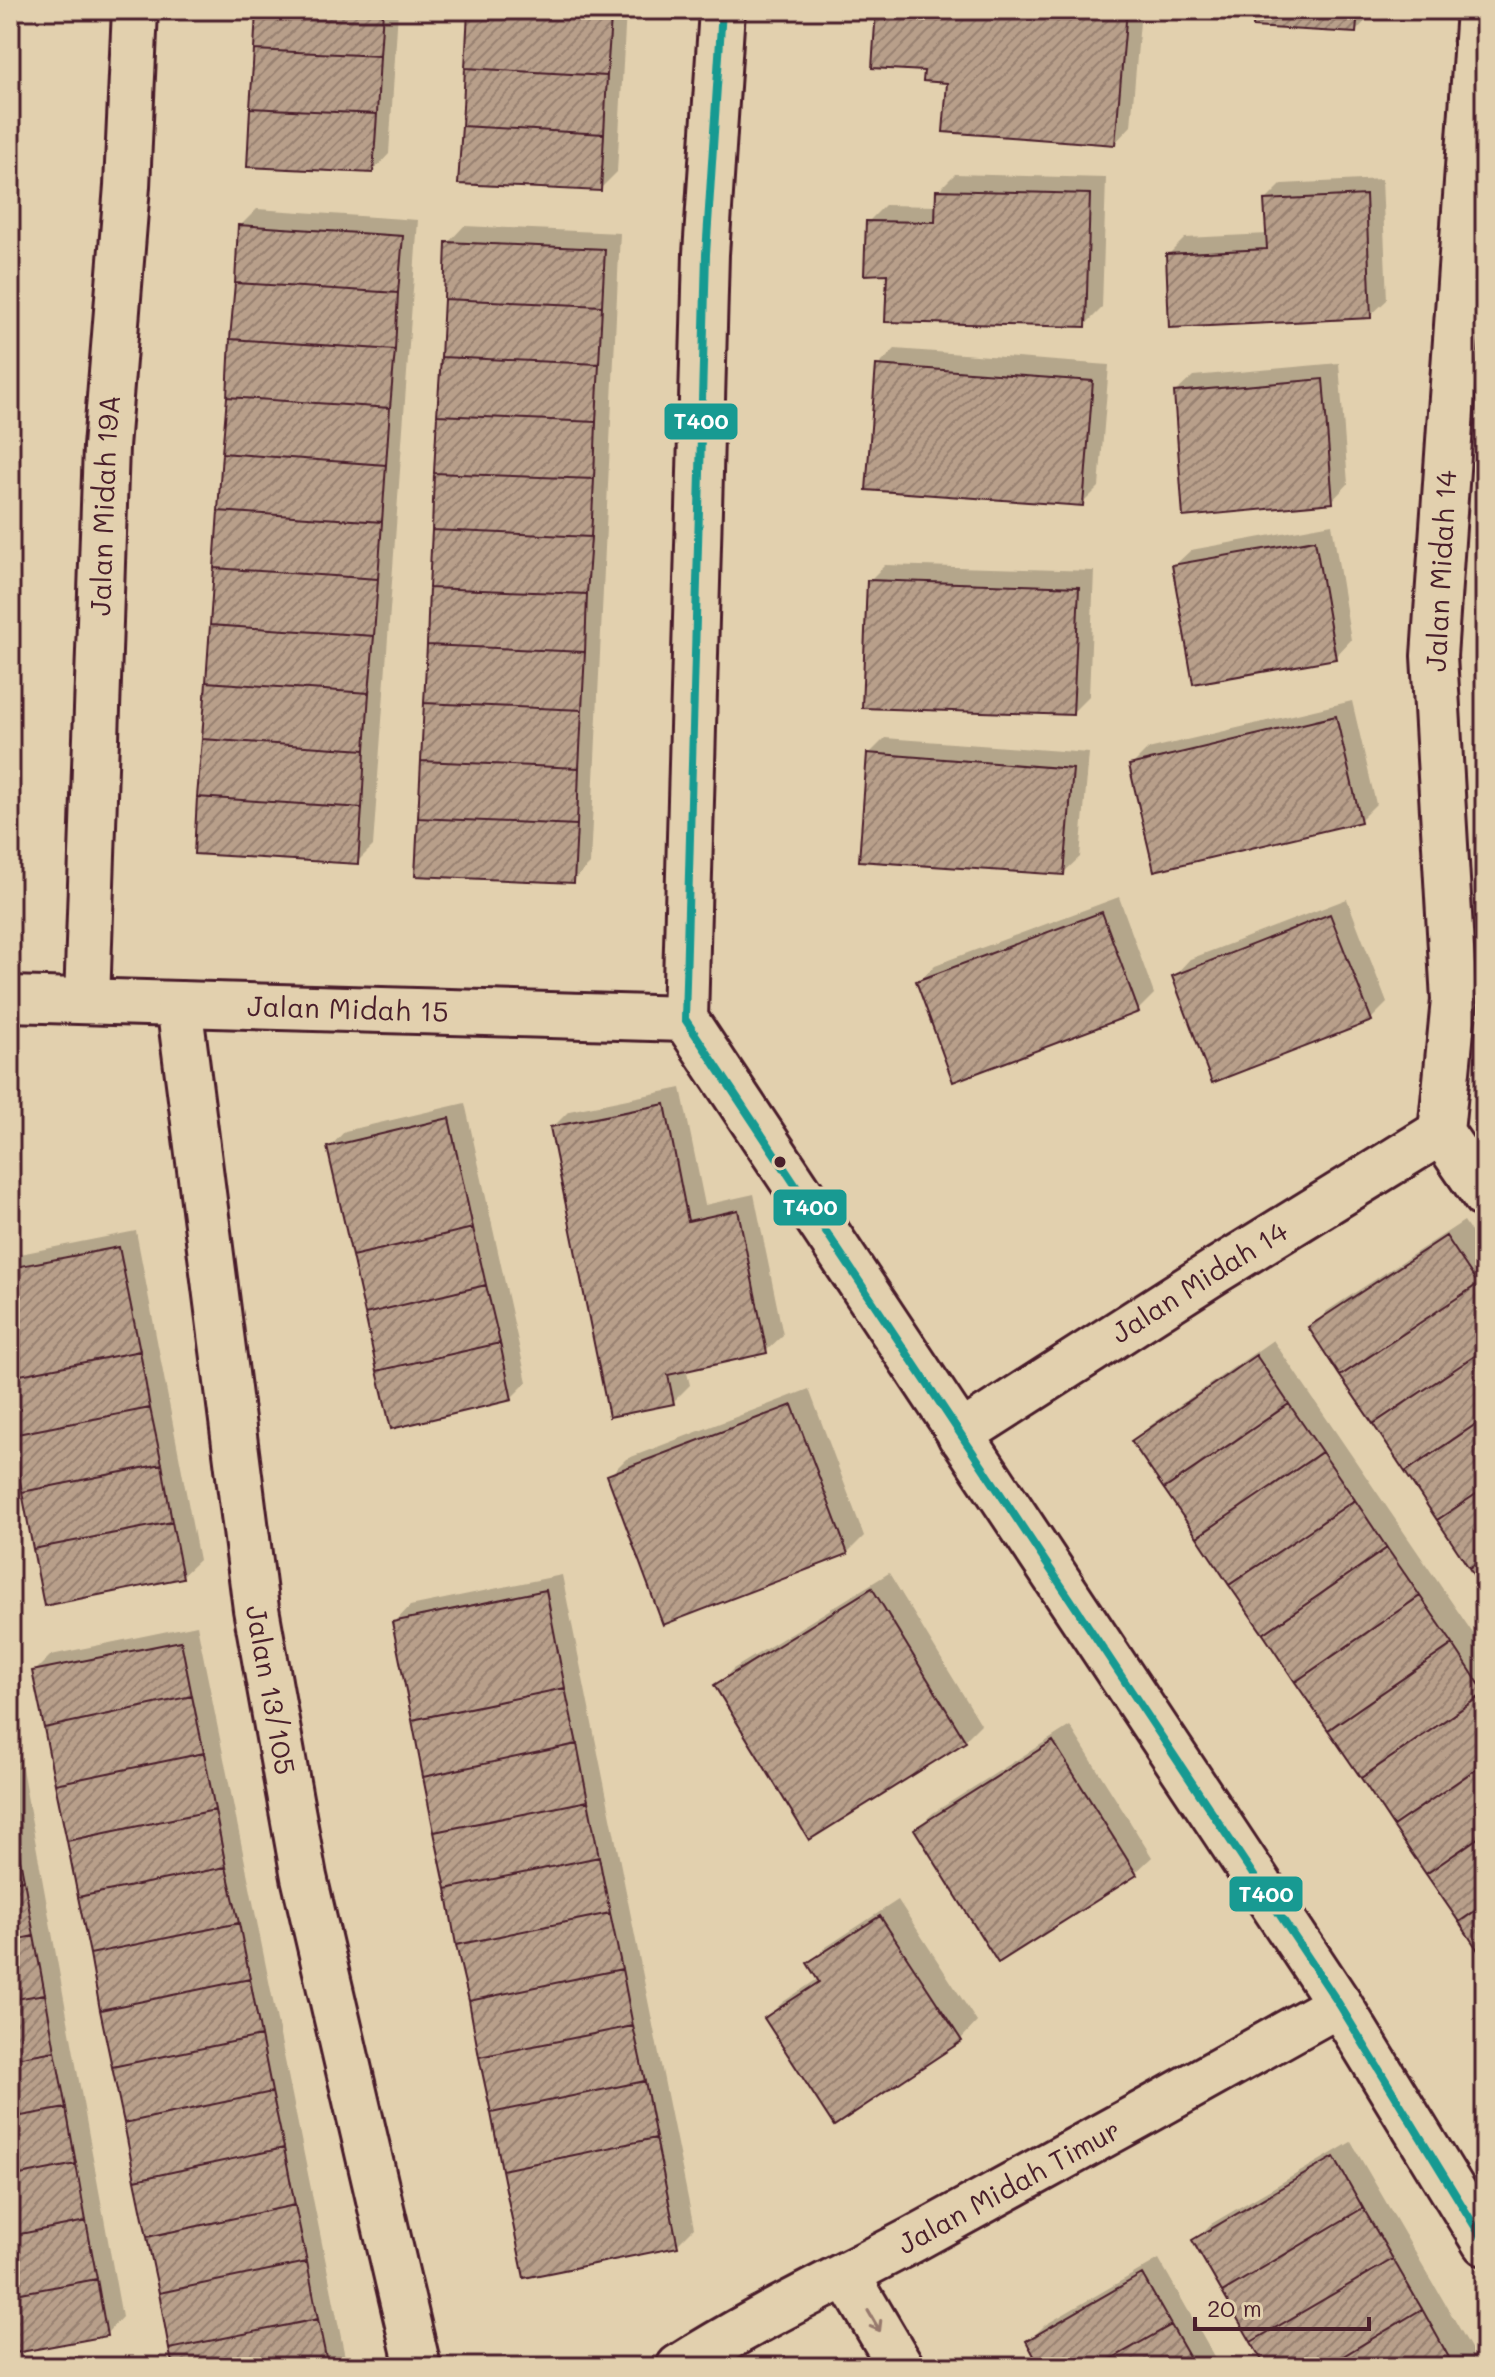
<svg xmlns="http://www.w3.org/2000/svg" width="1495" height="2377" viewBox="0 0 1495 2377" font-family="Mali,sans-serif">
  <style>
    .shadow { fill: #0003 }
    .building { fill: url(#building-hatch); stroke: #4a1f2b; stroke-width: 2 }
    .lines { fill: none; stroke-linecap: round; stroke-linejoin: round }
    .minor-casing { stroke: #4a1f2b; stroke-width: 50 }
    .tertiary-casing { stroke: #4a1f2b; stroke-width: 50 }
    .minor { stroke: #e2d0ae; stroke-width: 44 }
    .tertiary { stroke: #e2d0ae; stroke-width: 44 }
    .bus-1-casing { stroke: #e2d0ae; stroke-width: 14 }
    .bus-1 { stroke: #189a92; stroke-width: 8 }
    .oneway { stroke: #96786c }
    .bus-dot { fill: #4a1f2b; stroke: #e2d0ae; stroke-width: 3 }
    .labels { text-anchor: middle; stroke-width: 6; stroke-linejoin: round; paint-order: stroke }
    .street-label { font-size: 28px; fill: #4a1f2b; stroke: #e2d0ae }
    .line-badge { stroke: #e2d0ae; stroke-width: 3 }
    .badge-label { font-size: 22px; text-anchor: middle; font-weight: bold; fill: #fff }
  </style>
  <defs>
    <pattern id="building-hatch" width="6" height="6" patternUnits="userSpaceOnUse" patternTransform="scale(2)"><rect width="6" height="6" fill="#b89f8a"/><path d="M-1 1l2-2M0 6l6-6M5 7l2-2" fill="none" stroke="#988171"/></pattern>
  </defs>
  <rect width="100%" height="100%" fill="#e2d0ae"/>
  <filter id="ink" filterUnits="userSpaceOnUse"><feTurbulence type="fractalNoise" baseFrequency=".0125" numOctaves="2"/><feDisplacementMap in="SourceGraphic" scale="16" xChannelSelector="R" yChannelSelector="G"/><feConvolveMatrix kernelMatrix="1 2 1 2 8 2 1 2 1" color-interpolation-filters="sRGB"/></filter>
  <g filter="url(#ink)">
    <!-- shadow -->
    <path class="shadow" d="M258 10H398L389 154 373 171Z
      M470 10H626L617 172 600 189 460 182Z
      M878 10H1141L1131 126 1115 143 949 81 926 70Z
      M1256 10H1372V14L1356 31Z
      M955 174 1106 178 1102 308 1085 325 889 272 868 222 885 205 938 206V191Z
      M1382 179 1387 300 1370 316 1168 255 1185 238 1268 234 1266 200 1282 184Z
      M257 209 418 220 373 846 357 862 240 226Z
      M464 226 620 233 590 864 573 881 448 243Z
      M895 349 1109 365 1099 487 1082 504 878 366Z
      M1339 363 1348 484 1332 501 1176 392 1193 376Z
      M1332 524 1351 640 1335 657 1174 566 1191 550Z
      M885 565 1094 571 1089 696 1072 713 869 581Z
      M1352 701 1376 804 1360 820 1132 765 1148 749Z
      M885 738 1089 753 1080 857 1063 873 869 754Z
      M1119 897 1154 994 1138 1010 918 982 935 965Z
      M1347 899 1387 1003 1371 1019 1174 976 1190 959Z
      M681 1088 705 1205 754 1194 783 1335 766 1351 686 1369 690 1385 673 1402 552 1128 569 1111Z
      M465 1103 527 1382 511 1398 329 1148 345 1131Z
      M1464 1221 1485 1253V1590L1311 1328 1327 1311Z
      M136 1231 199 1560 182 1576 45 1604 10 1418V1256Z
      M1273 1340 1485 1651V1957L1134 1441 1151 1425Z
      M809 1389 864 1536 847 1553 610 1475 626 1459Z
      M889 1573 981 1724 965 1740 717 1686 733 1669Z
      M562 1575 694 2228 677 2245 394 1623 410 1606Z
      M197 1625 347 2367H174L34 1672 51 1655Z
      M10 1702 122 2317 106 2334 10 2352Z
      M1070 1726 1152 1857 1135 1873 916 1829 933 1813Z
      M898 1900 977 2022 961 2039 835 2123 766 2018 783 2002 819 1978 810 1964 826 1947Z
      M1351 2142 1482 2367H1268L1194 2241 1211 2224Z
      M1159 2259 1220 2367H1043L1028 2342 1045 2325Z"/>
    <!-- building -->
    <path class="building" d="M256 10H383L380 56 254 50Z
      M468 10H611V18Z
      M876 10H1127L1115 145 943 132 947 83 923 81 924 71 872 68Z
      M1254 10H1358L1356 33 1253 27Z
      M468 11 611 18 607 76 465 68Z
      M254 50 380 56 377 114 250 108Z
      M465 68 607 76 604 134 462 126Z
      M250 108 377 114 373 173 247 167Z
      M462 126 604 134 601 191 458 184Z
      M936 190 1090 194 1086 327 885 322 887 274 864 275 866 221 935 222Z
      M1366 195 1371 318 1169 328 1166 254 1267 249 1264 200Z
      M238 225 403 236 398 293 235 283Z
      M446 242 605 249 602 306 444 299Z
      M235 283 398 293 395 350 230 339Z
      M444 299 602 306 599 364 441 357Z
      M230 339 395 350 390 408 227 397Z
      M441 357 599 364 596 422 437 415Z
      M876 365 1093 381 1083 506 866 490Z
      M1323 379 1333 503 1183 517 1174 392Z
      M227 397 390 408 386 465 222 453Z
      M437 415 596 422 594 479 434 473Z
      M222 453 386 465 382 522 218 511Z
      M434 473 594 479 591 537 432 530Z
      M218 511 382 522 378 579 214 568Z
      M432 530 591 537 587 594 429 588Z
      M1315 540 1336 659 1193 684 1172 565Z
      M214 568 378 579 374 636 210 625Z
      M867 580 1079 587 1073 715 862 708Z
      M429 588 587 594 585 652 427 645Z
      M210 625 374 636 369 693 206 682Z
      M427 645 585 652 582 710 424 703Z
      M206 682 369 693 365 750 202 739Z
      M424 703 582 710 579 768 421 761Z
      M1336 716 1361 822 1154 871 1129 765Z
      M202 739 365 750 362 808 197 797Z
      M867 753 1073 769 1064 875 859 861Z
      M421 761 579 768 577 825 418 818Z
      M197 797 362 808 358 864 194 854Z
      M418 818 577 825 574 883 415 876Z
      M1102 912 1139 1012 953 1082 916 981Z
      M1330 914 1372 1021 1212 1083 1172 976Z
      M665 1104 688 1221 738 1210 767 1353 668 1375 674 1404 609 1417 550 1127Z
      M449 1118 473 1228 352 1256 327 1147Z
      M473 1228 486 1285 365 1314 352 1256Z
      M1446 1236 1478 1284 1340 1376 1308 1327Z
      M119 1247 140 1351 10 1377V1268Z
      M1478 1284 1485 1294V1349L1373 1424 1340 1376Z
      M486 1285 500 1343 377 1371 365 1314Z
      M500 1343 512 1400 391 1429 377 1371Z
      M1485 1349V1418L1405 1472 1373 1424Z
      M140 1351 150 1408 12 1435 10 1377Z
      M1256 1355 1289 1404 1164 1489 1131 1441Z
      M1289 1404 1322 1452 1197 1537 1164 1489Z
      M792 1405 848 1554 663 1625 607 1475Z
      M150 1408 162 1464 22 1492 12 1435Z
      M1485 1418V1488L1437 1520 1405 1472Z
      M1322 1452 1355 1500 1229 1585 1197 1537Z
      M162 1464 172 1522 33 1549 22 1492Z
      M1485 1488V1557L1469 1568 1437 1520Z
      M1355 1500 1387 1548 1263 1634 1229 1585Z
      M172 1522 183 1578 44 1606 33 1549Z
      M1387 1548 1420 1596 1295 1682 1263 1634Z
      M1485 1557V1593L1469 1568Z
      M872 1588 966 1742 809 1840 714 1685Z
      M546 1590 565 1688 412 1720 392 1622Z
      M1420 1596 1453 1644 1328 1730 1295 1682Z
      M181 1641 192 1696 44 1728 32 1671Z
      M1453 1644 1485 1693 1361 1778 1328 1730Z
      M565 1688 577 1744 423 1777 412 1720Z
      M1485 1693V1763L1393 1826 1361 1778Z
      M192 1696 204 1753 55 1784 44 1728Z
      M1053 1741 1137 1875 998 1963 914 1829Z
      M577 1744 588 1801 434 1832 423 1777Z
      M204 1753 215 1810 67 1841 55 1784Z
      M1485 1763V1833L1426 1874 1393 1826Z
      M588 1801 599 1857 446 1889 434 1832Z
      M215 1810 226 1867 78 1897 67 1841Z
      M13 1822 24 1880 10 1882V1823Z
      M1485 1833V1904L1459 1922 1426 1874Z
      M599 1857 610 1913 456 1945 446 1889Z
      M226 1867 239 1923 90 1954 78 1897Z
      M24 1880 34 1936 10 1941V1882Z
      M1485 1904V1961L1459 1922Z
      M610 1913 622 1969 469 2001 456 1945Z
      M880 1916 962 2041 834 2126 764 2018 819 1982 807 1963Z
      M239 1923 250 1979 100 2010 90 1954Z
      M34 1936 45 1994 10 2000V1941Z
      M622 1969 633 2026 479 2057 469 2001Z
      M250 1979 261 2036 112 2067 100 2010Z
      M45 1994 55 2051 10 2059V2000Z
      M633 2026 645 2081 491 2113 479 2057Z
      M261 2036 272 2092 124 2123 112 2067Z
      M55 2051 66 2108 10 2118V2059Z
      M645 2081 656 2138 502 2170 491 2113Z
      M272 2092 284 2148 135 2180 124 2123Z
      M66 2108 76 2164 10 2177V2118Z
      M656 2138 678 2247 524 2278 502 2170Z
      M284 2148 295 2205 147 2237 135 2180Z
      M1334 2157 1363 2208 1222 2292 1192 2240Z
      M76 2164 86 2221 10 2236V2177Z
      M295 2205 307 2262 159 2293 147 2237Z
      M1363 2208 1393 2259 1251 2342 1222 2292Z
      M86 2221 97 2279 10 2295V2236Z
      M1393 2259 1422 2309 1325 2367H1266L1251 2342Z
      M307 2262 318 2319 169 2349 159 2293Z
      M1142 2274 1171 2325 1097 2367H1040L1026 2341Z
      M97 2279 107 2336 10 2354V2295Z
      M1422 2309 1451 2361 1440 2367H1325Z
      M318 2319 328 2367H173L169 2349Z
      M1171 2325 1195 2367H1097Z"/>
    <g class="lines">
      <defs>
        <g id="minor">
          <path d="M1479 10 1434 656 1454 1000 1441 1132 1485 1196"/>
          <path id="s1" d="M10 999 685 1019"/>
          <path id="s2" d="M87 1001 106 447 127 186 135 10"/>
          <path id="s3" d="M179 1004 256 1609 304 1877 418 2367"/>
          <path id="s4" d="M960 1435 1214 1272 1441 1132"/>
          <path d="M847 2275 901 2367"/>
          <path id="s5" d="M679 2367C754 2319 835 2281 914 2239 1056 2162 1198 2083 1339 2004"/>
        </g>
        <path id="tertiary" d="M722 10 706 254 685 1019 1339 2004 1485 2243"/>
      </defs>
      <!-- minor casing -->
      <use href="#minor" class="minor-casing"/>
      <!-- tertiary casing -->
      <use href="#tertiary" class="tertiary-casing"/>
      <!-- minor -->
      <use href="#minor" class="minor"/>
      <!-- tertiary -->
      <use href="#tertiary" class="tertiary"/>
      <defs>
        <path id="bus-1" d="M722 10 706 254 685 1019 1339 2004 1485 2243"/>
      </defs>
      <!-- bus-1 casing -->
      <use href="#bus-1" class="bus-1-casing"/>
      <!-- bus-1 -->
      <use href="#bus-1" class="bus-1"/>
    </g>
    <!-- one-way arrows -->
    <defs><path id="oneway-shaft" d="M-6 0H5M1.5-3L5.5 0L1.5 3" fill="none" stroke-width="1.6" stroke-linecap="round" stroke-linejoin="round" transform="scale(2)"/></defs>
    <use class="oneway" href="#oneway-shaft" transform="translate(874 2321) rotate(60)"/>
  </g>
  <!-- markers -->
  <circle class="bus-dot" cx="780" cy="1162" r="7"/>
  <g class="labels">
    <!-- street labels -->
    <g class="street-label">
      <text dy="10" stroke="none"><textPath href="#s2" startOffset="496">Jalan Midah 19A</textPath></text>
      <text transform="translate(1441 571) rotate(-87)" y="10">Jalan Midah 14</text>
      <text dy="10" stroke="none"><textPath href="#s1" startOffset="338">Jalan Midah 15</textPath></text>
      <text dy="10" stroke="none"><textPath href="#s4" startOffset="284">Jalan Midah 14</textPath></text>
      <text dy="10" stroke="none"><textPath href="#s3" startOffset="692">Jalan 13/105</textPath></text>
      <text dy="10" stroke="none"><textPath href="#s5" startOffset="376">Jalan Midah Timur</textPath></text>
    </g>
  </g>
  <g class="line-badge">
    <rect x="663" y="402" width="76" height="39" rx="8" fill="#189a92"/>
    <rect x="772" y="1188" width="76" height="39" rx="8" fill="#189a92"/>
    <rect x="1228" y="1875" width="76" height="38" rx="8" fill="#189a92"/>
  </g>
  <g class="badge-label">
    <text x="701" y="429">T400</text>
    <text x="810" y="1215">T400</text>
    <text x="1266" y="1902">T400</text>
  </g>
  <!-- margin -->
  <rect width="1495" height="2377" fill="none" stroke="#e2d0ae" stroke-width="40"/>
  <rect x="20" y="20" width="1455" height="2337" fill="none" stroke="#4a1f2b" stroke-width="3" filter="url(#ink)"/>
  <!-- scale -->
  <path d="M1195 2317v12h174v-12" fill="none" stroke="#4a1f2b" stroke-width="4"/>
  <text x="1207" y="2317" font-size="24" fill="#4a1f2b" stroke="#e2d0ae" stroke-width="6" paint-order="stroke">20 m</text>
</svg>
